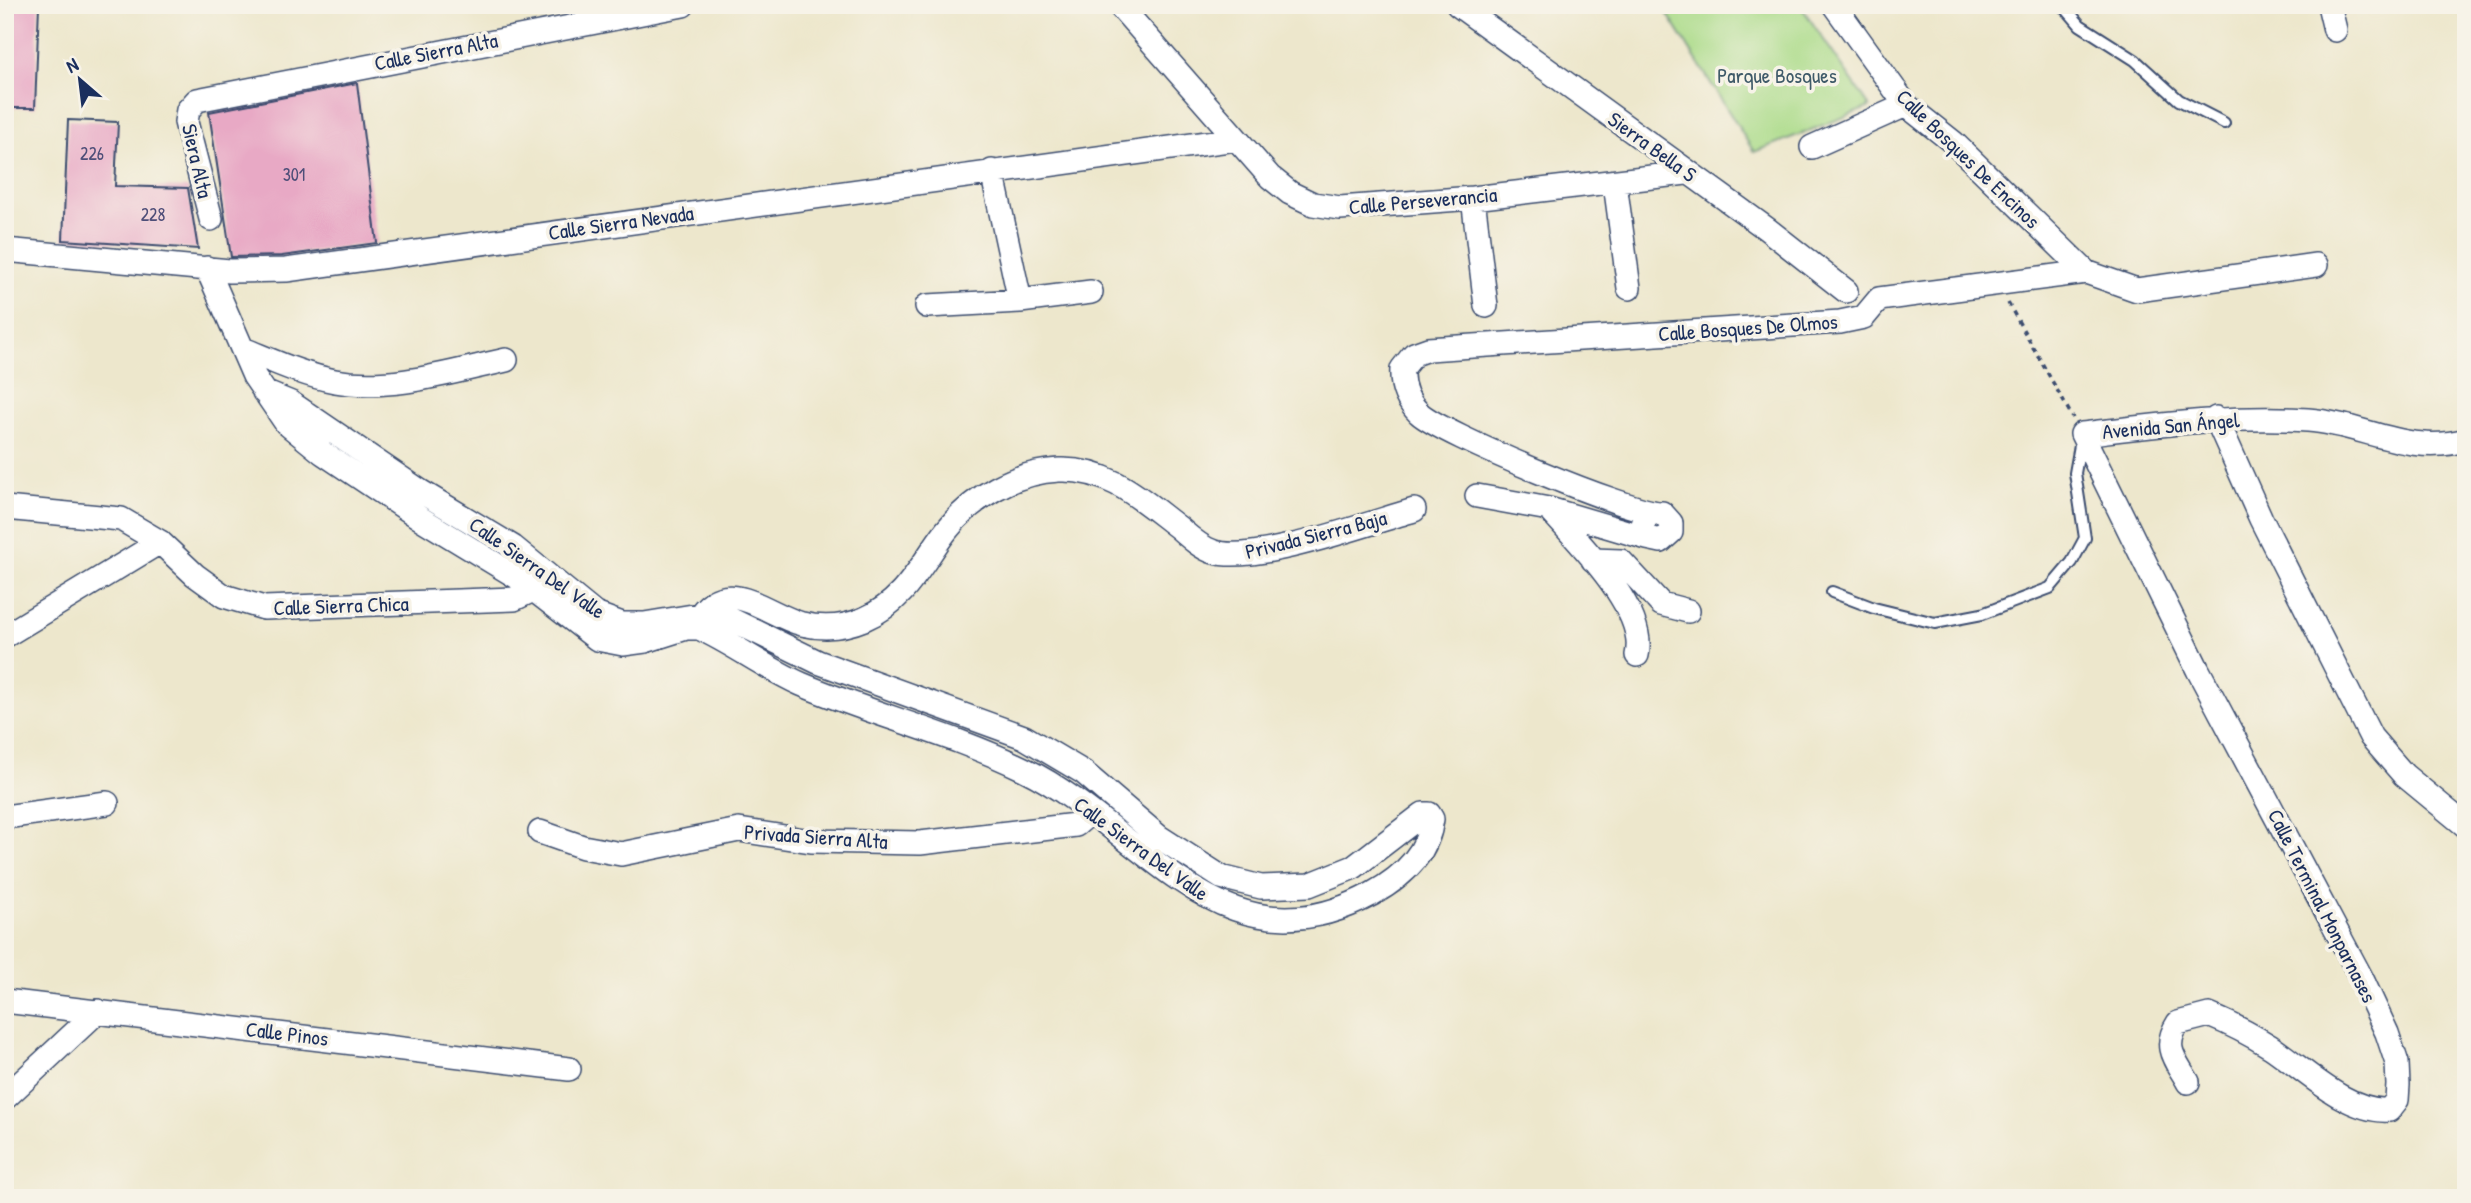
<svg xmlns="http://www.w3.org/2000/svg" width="2471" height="1203" viewBox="0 0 2471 1203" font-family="'Patrick Hand',sans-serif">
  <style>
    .park { fill: #abdb89; stroke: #638574; stroke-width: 2 }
    .building { fill: #e8a9c5 }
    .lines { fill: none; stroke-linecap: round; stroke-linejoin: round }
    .service-casing { stroke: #3a4b6e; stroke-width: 14 }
    .minor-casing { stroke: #3a4b6e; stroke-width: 26 }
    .path { stroke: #3a4b6e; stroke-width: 3.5; stroke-dasharray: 5 5; stroke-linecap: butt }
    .service { stroke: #fff; stroke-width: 10 }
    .minor { stroke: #fff; stroke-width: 23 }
    .labels { text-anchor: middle; stroke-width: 7; stroke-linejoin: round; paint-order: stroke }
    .number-label { font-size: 18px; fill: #4e4e78 }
    .street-label { font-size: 21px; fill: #1b2f5e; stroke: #f7f3e8 }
    .park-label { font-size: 21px; fill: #3f5a69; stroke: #f7f3e8 }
  </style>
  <rect width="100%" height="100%" fill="#f7f3e8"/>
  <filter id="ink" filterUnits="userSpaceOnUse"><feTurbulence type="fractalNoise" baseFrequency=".0143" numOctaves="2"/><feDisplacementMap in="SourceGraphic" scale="14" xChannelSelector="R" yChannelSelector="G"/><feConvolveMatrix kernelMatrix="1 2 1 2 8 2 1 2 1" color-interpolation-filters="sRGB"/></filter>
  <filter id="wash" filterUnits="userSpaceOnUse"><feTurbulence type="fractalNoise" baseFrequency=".00686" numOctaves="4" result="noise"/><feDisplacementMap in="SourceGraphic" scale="28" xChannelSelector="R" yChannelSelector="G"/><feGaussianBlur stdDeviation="1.57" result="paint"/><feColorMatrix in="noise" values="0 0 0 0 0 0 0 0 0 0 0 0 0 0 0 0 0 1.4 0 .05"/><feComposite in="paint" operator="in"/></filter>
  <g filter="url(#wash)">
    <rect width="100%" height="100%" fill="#ede7cc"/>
    <!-- park -->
    <path class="park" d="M1662 5H1800L1870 107 1754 152Z"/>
    <g id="blocks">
      <!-- building -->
      <path class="building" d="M5 5H39L35 108H5Z
        M357 83 377 243 282 256 231 257 209 112Z
        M68 120 118 122 115 186 188 188 198 249 63 240Z"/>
    </g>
  </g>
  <g filter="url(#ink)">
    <use href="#blocks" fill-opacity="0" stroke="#3a4b6e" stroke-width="2"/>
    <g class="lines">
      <defs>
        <path id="service" d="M2063 5 2080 25 2135 60 2179 100 2224 123
          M1832 592 1874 608 1935 623 1982 614 2050 588 2072 562 2085 538 2075 473 2081 440"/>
        <path id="minor" d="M1119 5 1270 177 1290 193 1313 204 1340 208 1473 198 1686 173
          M1458 5 1767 229 1846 291
          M1834 5 1906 105 1954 143 2086 272
          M2329 5 2335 30
          M1812 147 1906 105
          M992 171 1020 301
          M1615 183 1629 288
          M1473 198 1486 306
          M211 219 186 122 188 110 197 100 683 5
          M5 250 230 271 286 270 1236 139
          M207 268 254 376 286 423 323 453 420 518 517 577 597 639 623 644 645 641 686 628H699C734 644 765 668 801 684 874 715 952 734 1024 769 1143 827 1221 976 1372 894 1401 878 1428 854 1432 819L1429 814H1423L1354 867 1309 885 1261 887 1221 877 1159 837 1083 772 1024 737 818 662 732 620 699 615 644 624H622L595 614 513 547 420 491 291 403 264 392
          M927 306 1020 301 1091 292
          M243 349C273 361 303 375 335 381 391 391 451 372 506 360
          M2216 418 2261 519 2371 737 2404 775 2466 826
          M1477 496 1549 509 1647 538
          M5 508 121 519 160 542 195 575 224 596 264 608 514 599 535 589 543 579
          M1549 509C1578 542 1648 610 1637 655
          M1652 513C1642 519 1640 529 1647 538L1661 541 1671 532V523L1662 513C1632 514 1441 434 1419 413 1406 400 1401 386 1402 369L1414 354 1428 349 1840 322 1864 317 1879 299 2086 272 2137 290 2316 265
          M1593 560 1621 561 1661 604 1688 611
          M696 621C725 571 764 614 802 624 823 629 845 627 864 619 906 601 920 565 946 531 972 497 1015 472 1059 470 1109 468 1142 500 1179 528 1189 537 1201 548 1214 552 1256 564 1369 523 1414 510
          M5 636 160 542
          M5 817 107 803
          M540 832 583 847 621 854 739 830 811 841 920 843 1076 825 1091 812
          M5 1001 569 1069
          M2188 1082C2175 1059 2162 1048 2178 1023L2209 1015C2231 1024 2252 1035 2271 1047 2304 1069 2347 1113 2389 1110L2397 1100 2398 1085 2397 1063 2387 1033 2362 979 2198 670 2082 434C2158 425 2232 415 2308 420 2364 424 2407 456 2466 440
          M5 1098 98 1011"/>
      </defs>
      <!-- service casing -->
      <use href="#service" class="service-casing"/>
      <!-- minor casing -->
      <use href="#minor" class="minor-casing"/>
      <!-- path -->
      <path class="path" d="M2008 303 2073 418"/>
      <!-- service -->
      <use href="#service" class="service"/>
      <!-- minor -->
      <use href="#minor" class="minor"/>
    </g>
  </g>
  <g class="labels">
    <!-- number labels -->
    <g class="number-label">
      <text x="92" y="160">226</text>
      <text x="294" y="181">301</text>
      <text x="153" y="221">228</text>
    </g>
    <!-- street labels -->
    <g class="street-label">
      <text transform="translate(436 52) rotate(-11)" y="7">Calle Sierra Alta</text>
      <text transform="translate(1652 147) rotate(36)" y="7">Sierra Bella S</text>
      <text transform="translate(1968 159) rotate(44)" y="7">Calle Bosques De Encinos</text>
      <text transform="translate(197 161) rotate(77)" y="7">Siera Alta</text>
      <text transform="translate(1423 201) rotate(-5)" y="7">Calle Perseverancia</text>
      <text transform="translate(621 223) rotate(-8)" y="7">Calle Sierra Nevada</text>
      <text transform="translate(1748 328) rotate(-4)" y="7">Calle Bosques De Olmos</text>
      <text transform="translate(2171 426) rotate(-5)" y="7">Avenida San Ángel</text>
      <text transform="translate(1316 535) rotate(-14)" y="7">Privada Sierra Baja</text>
      <text transform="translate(537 568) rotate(35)" y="7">Calle Sierra Del Valle</text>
      <text transform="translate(341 606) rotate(-2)" y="7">Calle Sierra Chica</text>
      <text transform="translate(816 837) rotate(4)" y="7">Privada Sierra Alta</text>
      <text transform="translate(1141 849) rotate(36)" y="7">Calle Sierra Del Valle</text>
      <text transform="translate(2322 906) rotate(63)" y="7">Calle Terminal Monparnases</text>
      <text transform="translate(287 1034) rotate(7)" y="7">Calle Pinos</text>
    </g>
    <!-- park labels -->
    <g class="park-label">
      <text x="1777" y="83">Parque Bosques</text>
    </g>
  </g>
  <!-- margin -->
  <rect width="2471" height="1203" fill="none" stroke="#f7f3e8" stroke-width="28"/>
  <!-- north arrow -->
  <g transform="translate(80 80) rotate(332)" stroke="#f7f3e8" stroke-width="5" paint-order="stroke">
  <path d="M0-5L12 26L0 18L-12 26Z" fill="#1b2f5e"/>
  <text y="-10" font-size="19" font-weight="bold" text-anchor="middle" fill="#1b2f5e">N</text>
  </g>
</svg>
